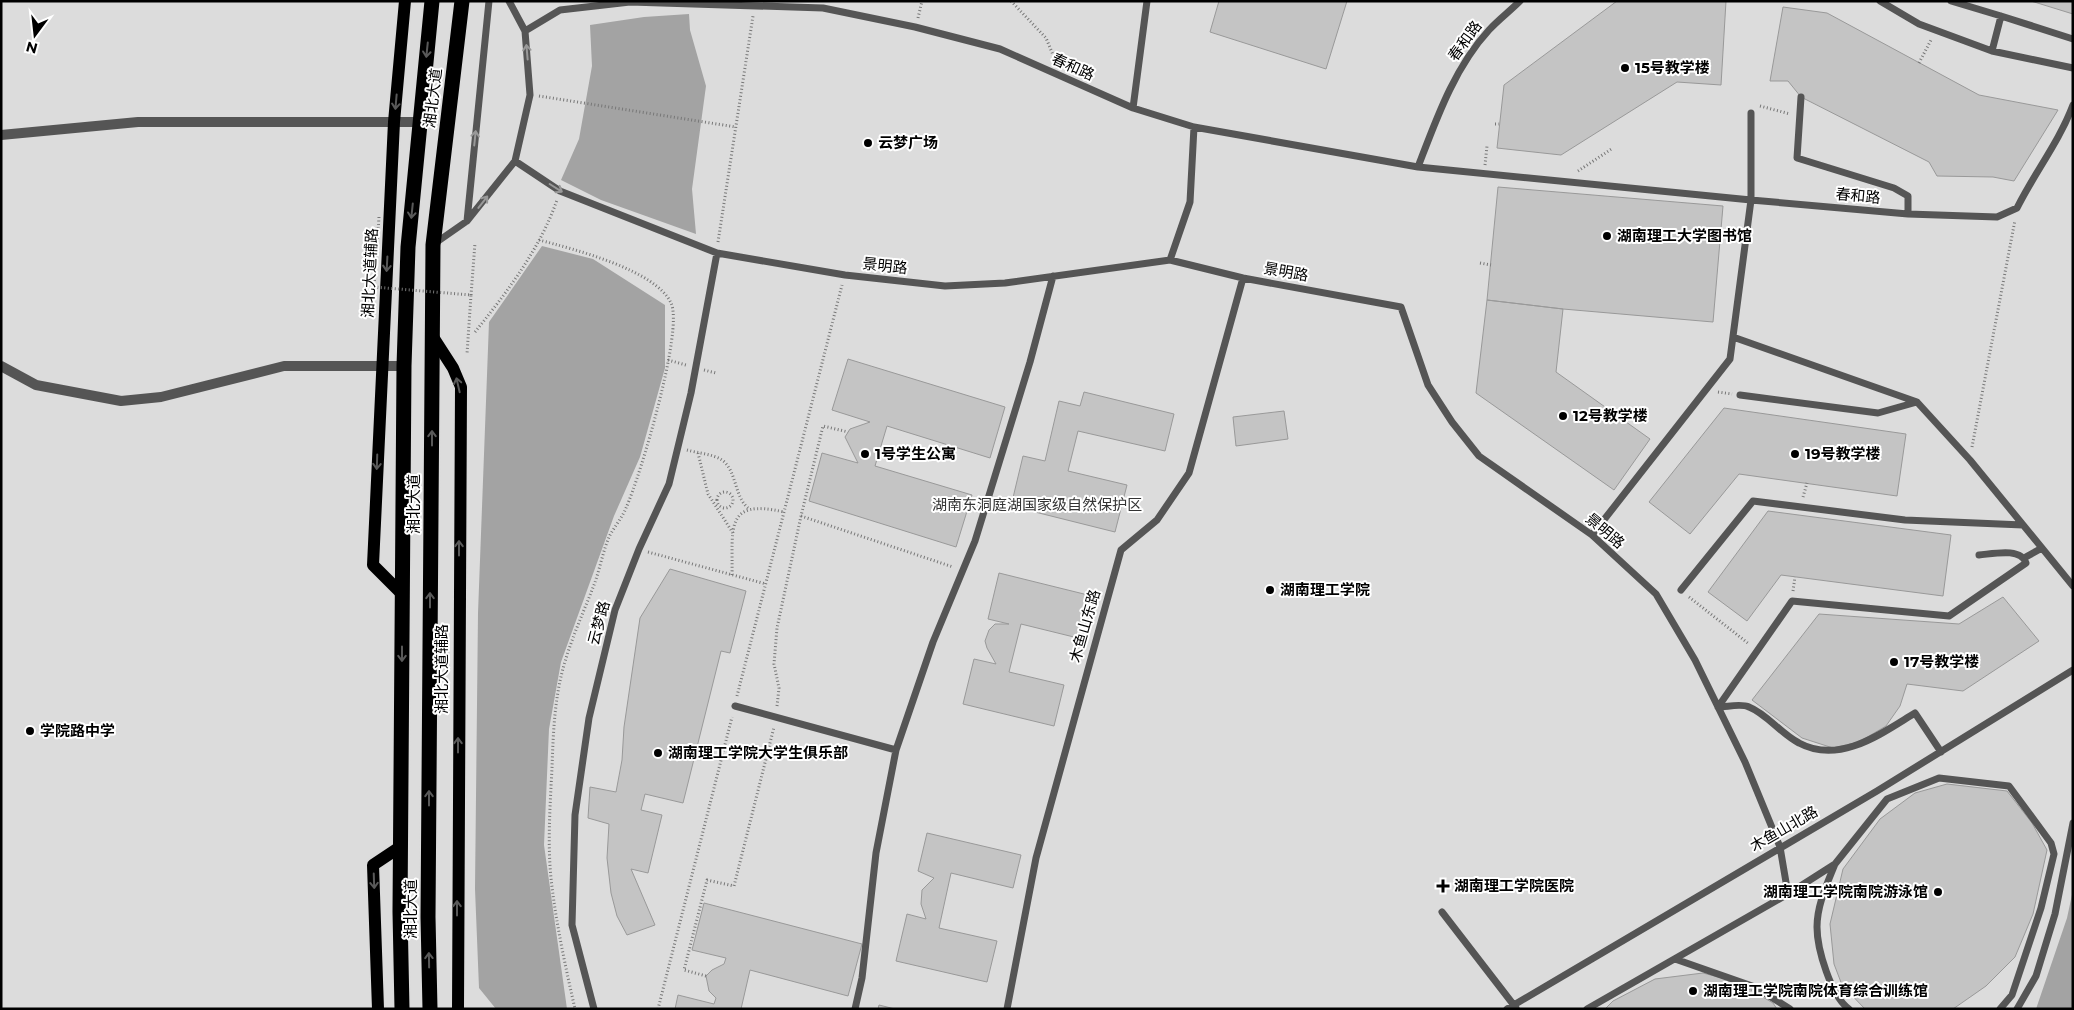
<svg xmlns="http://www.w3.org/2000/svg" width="2074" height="1010" viewBox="0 0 2074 1010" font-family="Montserrat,'Noto Sans SC',sans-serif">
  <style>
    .green { fill: #dcdcdc }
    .water { fill: #a3a3a3 }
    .building { fill: #c4c4c4; stroke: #999 }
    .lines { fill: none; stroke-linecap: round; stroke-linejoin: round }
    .primary-casing { stroke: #dbdbdb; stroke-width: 15 }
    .highway-casing { stroke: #dbdbdb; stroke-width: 18 }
    .path { stroke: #777; stroke-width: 3; stroke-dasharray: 1 2.5; stroke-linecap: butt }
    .lane { stroke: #555; stroke-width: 7 }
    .street { stroke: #555; stroke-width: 10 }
    .primary { stroke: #000; stroke-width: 12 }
    .highway { stroke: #000; stroke-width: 15 }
    .path-bridge { stroke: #777; stroke-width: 3; stroke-dasharray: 1 2.5; stroke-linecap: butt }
    .oneway { stroke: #595959 }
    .oneway2 { stroke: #999 }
    .poi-dot { fill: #000; stroke: #fff; stroke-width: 2 }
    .labels { text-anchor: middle; stroke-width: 4; stroke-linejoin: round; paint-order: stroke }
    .street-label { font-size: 15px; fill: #000; stroke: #fff }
    .poi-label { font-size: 15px; font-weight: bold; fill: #000; stroke: #fff; text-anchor: start }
    .park-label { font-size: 15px; fill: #333; stroke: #fff }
  </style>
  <rect width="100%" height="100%" fill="#fff"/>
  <!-- green -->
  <path class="green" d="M1 1H2073V1009H1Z"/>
  <!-- water -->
  <path class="water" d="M689 14 690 30 706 86 692 189 696 234 601 200 561 180 579 139 592 66 590 25 644 17Z
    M542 246 593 259 665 305V368L640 457 614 516 561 662 549 729 544 845 567 1009H496L479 988 475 889 478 613 489 322Z
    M2073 890V1009H2036L2067 918Z"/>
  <!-- building -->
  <path class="building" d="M1219 1H1347L1326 69 1210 32Z
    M1617 1H1726L1721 85 1677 82 1561 155 1497 148 1504 85Z
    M2031 1H2073V14Z
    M1783 7 1827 13 1979 95 2058 110 2014 181 1993 177 1937 176 1929 162 1801 97 1788 81H1770Z
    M1498 187 1723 206 1713 322 1563 309 1487 300Z
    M1487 300 1563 309 1556 372 1650 439 1614 490 1476 393Z
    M848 359 1005 407 990 458 887 426 875 466 972 495 956 547 809 501 822 453 858 463 845 437 850 429 870 422 832 410Z
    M1084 392 1174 414 1165 451 1078 431 1068 471 1127 485 1115 532 1011 506 1023 456 1045 461 1059 401 1080 406Z
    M1724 408 1906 434 1897 496 1739 474 1690 534 1649 502Z
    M1284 411 1288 439 1236 446 1233 417Z
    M1768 511 1951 535 1943 596 1781 575 1747 621 1708 592Z
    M670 569 746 591 730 653 721 651 683 803 645 794 641 810 662 815 648 873 631 869 655 925 627 935 617 916 611 893 607 858 609 824 588 818 590 787 616 792 622 760 624 727 640 618Z
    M999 573 1092 596 1082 639 1021 624 1009 672 1064 685 1054 726 963 704 974 659 996 664 987 648 985 641 989 630 995 624H1009L988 619Z
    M2003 597 2039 641 1963 691 1907 684 1900 706 1886 726 1859 742 1833 748 1802 738 1752 700 1819 614 1959 624Z
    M1947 784 2007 791 2032 823 2047 850 2033 914 2015 957 1986 986 1953 1009H1865L1842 985 1834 964 1830 924 1843 869 1880 819 1915 793Z
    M927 833 1021 855 1013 888 951 873 939 928 997 941 987 982 896 961 907 914 926 919 921 904 922 890 934 878 918 871Z
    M704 903 862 944 848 996 750 970 741 1009H675L678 995 714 1004 716 998 709 991 706 976 712 970 724 964 726 958 692 950Z
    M1703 973 1737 982 1773 1003 1777 1009H1605L1613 1001 1655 979Z
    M879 1005 895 1009H878Z"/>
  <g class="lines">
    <defs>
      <path id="primary" d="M433 337 453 368 461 387 458 1009
        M402 594 373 565 394 122 405 1
        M378 1009 373 865 400 847"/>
      <path id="highway" d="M402 1009 400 912 404 366 408 247 432 1
        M430 1009 428 917 433 245 462 1"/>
    </defs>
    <!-- primary casing -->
    <use href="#primary" class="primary-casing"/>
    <!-- highway casing -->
    <use href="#highway" class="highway-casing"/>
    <!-- path -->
    <path class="path" d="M1011 1 1046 38 1056 62
      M918 18 922 1
      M1919 63 1931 40
      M539 96 736 127
      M1760 106 1790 114
      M1495 124H1499
      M1485 165 1487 146
      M1578 171 1613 148
      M539 240C573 249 656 270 671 303 684 330 640 477 626 508 622 518 615 526 610 535 603 550 600 569 594 585 582 616 567 648 560 681 554 710 553 739 552 768 550 808 547 848 552 887 557 928 566 969 575 1009
      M718 242 753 16
      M1480 263 1491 265
      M471 295 475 243
      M475 332C507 292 540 249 557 200
      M668 360 686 365
      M704 370 716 373
      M1718 392 1732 394
      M1972 447 2015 220
      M687 450C697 453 713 454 722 460 737 471 734 496 748 508
      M698 453 708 494 733 533
      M717 500a8 8 0 1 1 16 0a8 8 0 1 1-16 0Z
      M1803 497 1807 483
      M801 516 953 567
      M648 552 766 584
      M732 575C733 529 724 498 784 512
      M1793 591 1795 577
      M1689 597 1749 644
      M737 696 842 285
      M777 706 779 688 774 664 777 628 801 516 823 426 848 432
      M706 976 684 970 707 880 734 886 774 727
      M658 1009 732 717"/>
    <!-- lane -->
    <path class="lane" d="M1880 1 1919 24 1992 51 2073 68
      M1951 1 2001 16
      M525 31 560 10 630 2 823 8 915 27 1000 49 1133 108 1194 127 1418 167C1436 120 1454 68 1489 30 1498 20 1510 11 1520 1
      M1992 51 2001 16 2073 39
      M1801 97 1797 158 1894 188 1908 196V214
      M1133 108 1147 1
      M515 161 560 191 717 253 845 275 945 286 1005 283 1170 260 1243 278 1401 307 1428 385 1452 422 1479 456 1592 535 1656 594 1695 660 1745 762 1780 847 1788 894 1835 864C1827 884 1817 905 1817 927 1817 949 1831 996 1849 1009
      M1418 167 1751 200V113
      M467 221 489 1
      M434 244 467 221 515 161 530 95 525 31 509 1
      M1170 260 1190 202 1194 127
      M1733 337 1917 402 1970 460 2073 586
      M1740 395 1878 413 1917 402
      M1592 535 1730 359 1751 200 1908 214 1997 217 2017 208C2035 172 2059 142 2073 105
      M2024 558 2042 548
      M1681 590 1753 501 1905 520 2023 525
      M735 706 896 750
      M1718 707 1792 601 1949 616 2026 563C2021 547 1992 554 1979 555
      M1718 707C1727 707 1741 703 1749 707 1767 714 1781 734 1799 743 1840 765 1882 733 1915 713L1941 752
      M1835 864 1887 799 1939 778 2009 786 2051 843 2054 854 2041 908 2012 995 2000 1009
      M1442 912 1516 1008
      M1675 959 1755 987 1790 1009
      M594 1009 572 925 575 815 589 718 615 610 639 549 669 484 691 393 717 253
      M855 1009 862 978 876 853 896 750 933 642 975 541 1030 362 1053 276
      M1007 1009 1036 858 1121 550 1157 520 1189 473 1243 278
      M1507 1009 1877 791 2073 670
      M1587 1009 1788 894
      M2017 1009 2036 976 2055 914 2073 823"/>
    <!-- street -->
    <path class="street" d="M1 135 138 122H420
      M1 366 36 385 121 401 161 397 284 366H404"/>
    <!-- primary -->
    <use href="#primary" class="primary"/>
    <!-- highway -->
    <use href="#highway" class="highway"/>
    <!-- path-bridge -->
    <path class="path-bridge" d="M379 217 374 287 471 295 467 354"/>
  </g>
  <!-- one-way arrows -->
  <defs><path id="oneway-shaft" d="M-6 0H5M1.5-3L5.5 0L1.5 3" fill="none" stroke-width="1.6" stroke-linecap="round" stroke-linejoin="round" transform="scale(1.25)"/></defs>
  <g class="oneway">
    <use href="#oneway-shaft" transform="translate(427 50) rotate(96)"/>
    <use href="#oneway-shaft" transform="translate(396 102) rotate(95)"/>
    <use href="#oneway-shaft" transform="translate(412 211) rotate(96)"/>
    <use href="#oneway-shaft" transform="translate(387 264) rotate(93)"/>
    <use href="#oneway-shaft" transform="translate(458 385) rotate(-103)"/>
    <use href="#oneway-shaft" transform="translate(432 438) rotate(-90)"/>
    <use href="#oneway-shaft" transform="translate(377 462) rotate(92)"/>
    <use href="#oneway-shaft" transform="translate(459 548) rotate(-90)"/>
    <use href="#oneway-shaft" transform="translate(430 600) rotate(-90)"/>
    <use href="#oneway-shaft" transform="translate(402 654) rotate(90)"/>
    <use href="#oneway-shaft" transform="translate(458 745) rotate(-90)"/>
    <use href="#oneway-shaft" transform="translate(429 798) rotate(-90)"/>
    <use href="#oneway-shaft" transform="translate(374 881) rotate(88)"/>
    <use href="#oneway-shaft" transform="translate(457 908) rotate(-90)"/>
    <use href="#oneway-shaft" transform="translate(429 960) rotate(-91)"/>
  </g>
  <g class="oneway2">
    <use href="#oneway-shaft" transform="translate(527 52) rotate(-95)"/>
    <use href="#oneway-shaft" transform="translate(475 138) rotate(-84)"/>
    <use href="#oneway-shaft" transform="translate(556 188) rotate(32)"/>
    <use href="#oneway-shaft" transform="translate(483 202) rotate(-52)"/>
  </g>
  <!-- markers -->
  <g class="poi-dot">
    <circle cx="1625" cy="68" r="5"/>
    <circle cx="868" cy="143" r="5"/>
    <circle cx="1607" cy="236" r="5"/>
    <circle cx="1563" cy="416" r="5"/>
    <circle cx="865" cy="454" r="5"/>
    <circle cx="1795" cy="454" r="5"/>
    <circle cx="1270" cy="590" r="5"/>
    <circle cx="1894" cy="662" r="5"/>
    <circle cx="30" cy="731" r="5"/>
    <circle cx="658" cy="753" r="5"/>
    <path d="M1440.5 878.5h5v5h5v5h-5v5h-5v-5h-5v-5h5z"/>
    <circle cx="1938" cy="892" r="5"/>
    <circle cx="1693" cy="991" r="5"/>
  </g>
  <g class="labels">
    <!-- street labels -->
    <g class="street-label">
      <text transform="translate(1465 41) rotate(-54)" y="5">春和路</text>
      <text transform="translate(1073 67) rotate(24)" y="5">春和路</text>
      <text transform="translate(433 98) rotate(-83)" y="5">湘北大道</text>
      <text transform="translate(1858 196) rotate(5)" y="5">春和路</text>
      <text transform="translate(885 266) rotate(6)" y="5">景明路</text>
      <text transform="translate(1286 272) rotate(10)" y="5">景明路</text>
      <text transform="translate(370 273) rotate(-87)" y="5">湘北大道辅路</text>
      <text transform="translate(414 504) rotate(-90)" y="5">湘北大道</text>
      <text transform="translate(1605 531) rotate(40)" y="5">景明路</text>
      <text transform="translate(599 623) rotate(-75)" y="5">云梦路</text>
      <text transform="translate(1085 626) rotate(-74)" y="5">木鱼山东路</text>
      <text transform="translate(442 669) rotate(-90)" y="5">湘北大道辅路</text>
      <text transform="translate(1784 829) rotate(-30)" y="5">木鱼山北路</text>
      <text transform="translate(411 909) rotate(-90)" y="5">湘北大道</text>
    </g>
    <!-- poi labels -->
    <g class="poi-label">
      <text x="1635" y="73">15号教学楼</text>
      <text x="878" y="148">云梦广场</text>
      <text x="1617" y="241">湖南理工大学图书馆</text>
      <text x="1573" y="421">12号教学楼</text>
      <text x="875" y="459">1号学生公寓</text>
      <text x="1805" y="459">19号教学楼</text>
      <text x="1280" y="595">湖南理工学院</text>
      <text x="1904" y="667">17号教学楼</text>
      <text x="40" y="736">学院路中学</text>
      <text x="668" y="758">湖南理工学院大学生俱乐部</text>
      <text x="1454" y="891">湖南理工学院医院</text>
      <text x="1928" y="897" text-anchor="end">湖南理工学院南院游泳馆</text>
      <text x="1703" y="996">湖南理工学院南院体育综合训练馆</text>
    </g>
    <!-- park labels -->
    <g class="park-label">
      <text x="1037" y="510">湖南东洞庭湖国家级自然保护区</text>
    </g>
  </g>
  <!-- border -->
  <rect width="2074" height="1010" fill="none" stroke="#000000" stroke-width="5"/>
  <!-- north arrow -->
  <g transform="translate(35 35) rotate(195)" stroke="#ffffff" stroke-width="4" paint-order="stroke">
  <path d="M0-4L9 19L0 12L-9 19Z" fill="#000000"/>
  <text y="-8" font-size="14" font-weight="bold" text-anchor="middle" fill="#000000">N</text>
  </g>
</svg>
